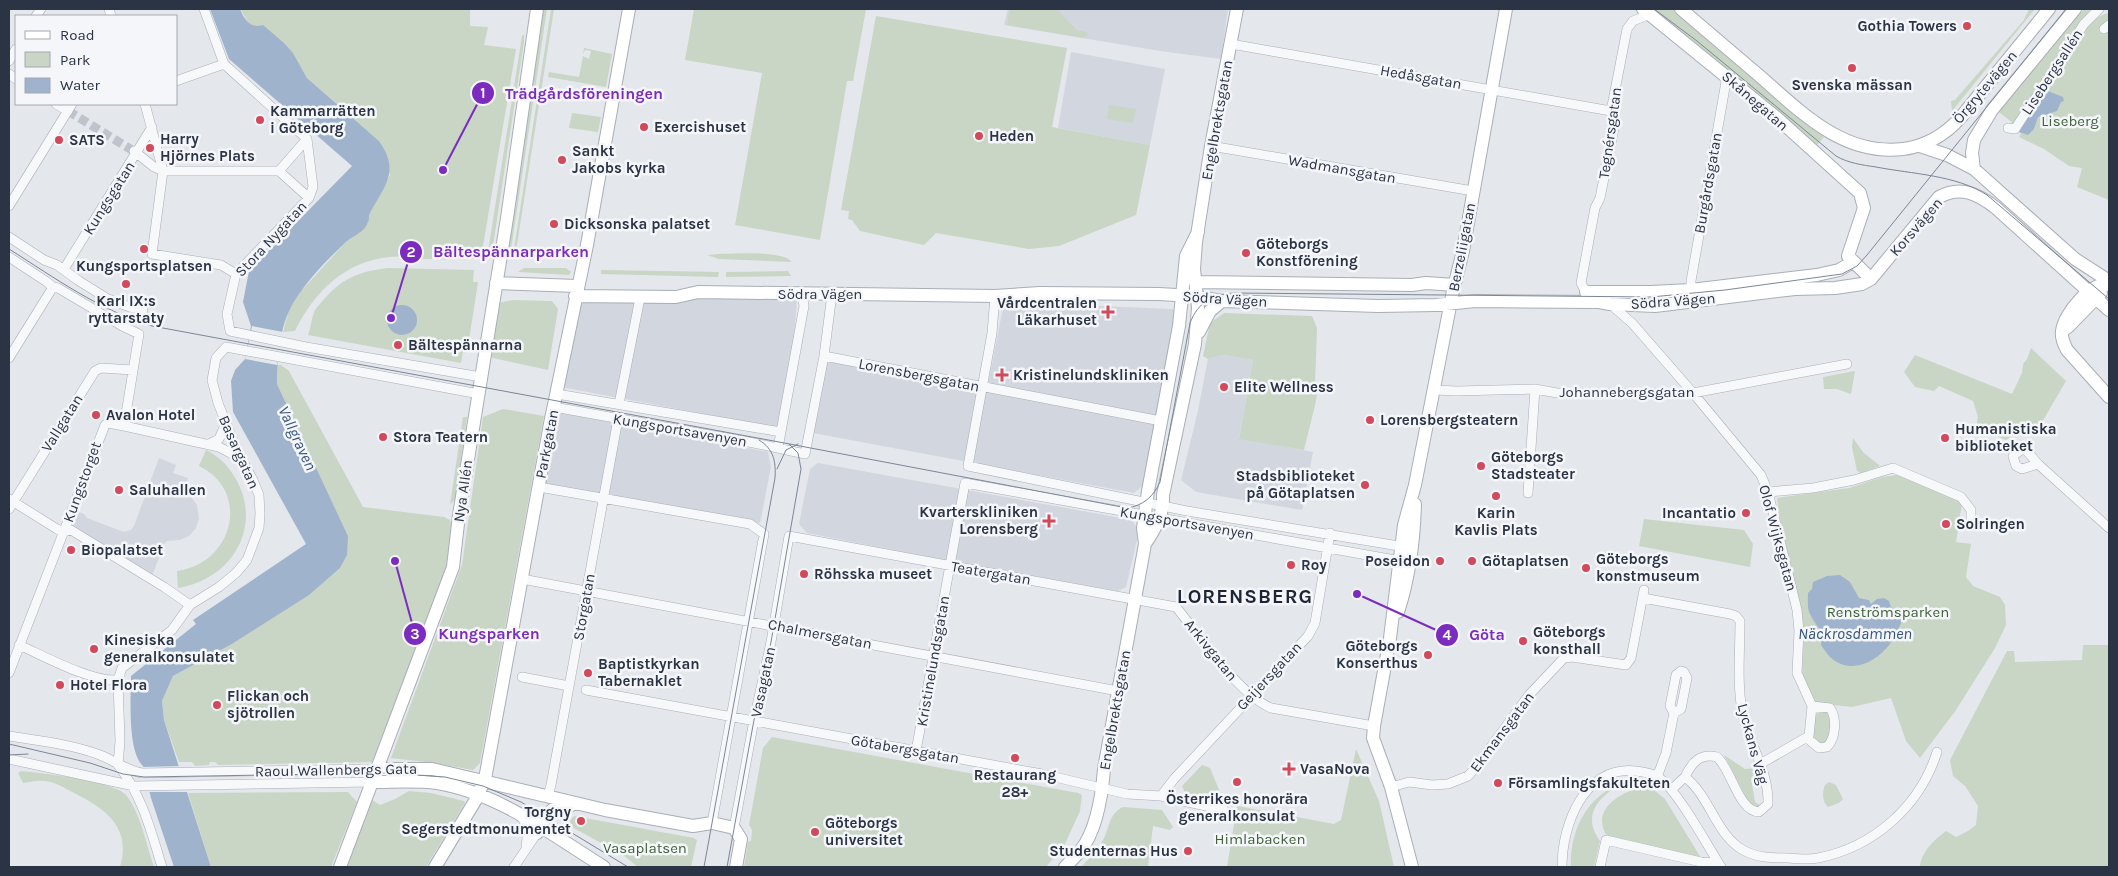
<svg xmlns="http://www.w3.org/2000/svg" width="2118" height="876" viewBox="0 0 2118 876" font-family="Karla,sans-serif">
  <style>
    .built { fill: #d2d6de }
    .green { fill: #c9d6c5 }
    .water { fill: #9fb4cc }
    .pier { fill: #e4e7ec }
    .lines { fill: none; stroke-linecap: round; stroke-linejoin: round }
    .street-tunnel { stroke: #bfc3cb; stroke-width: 9; stroke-dasharray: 9 4.5; stroke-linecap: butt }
    .street-casing { stroke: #a9aeb7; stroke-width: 10 }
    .secondary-casing { stroke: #a9aeb7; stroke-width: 14 }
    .street { stroke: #f7f8fa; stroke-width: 9 }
    .secondary { stroke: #fff; stroke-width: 12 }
    .tram { stroke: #7d8696; stroke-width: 1 }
    .poi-dot { fill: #d1495b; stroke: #f4f6f9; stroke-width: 2 }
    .labels { text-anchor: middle; stroke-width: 5; stroke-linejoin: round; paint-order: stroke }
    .poi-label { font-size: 15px; font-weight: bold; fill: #2b3445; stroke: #f4f6f9; text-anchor: start }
    .street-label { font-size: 15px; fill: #2b3445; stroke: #f4f6f9 }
    .park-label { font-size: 15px; fill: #3f6138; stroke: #f4f6f9 }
    .water-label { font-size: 16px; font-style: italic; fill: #34527a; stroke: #f4f6f9 }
    .district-label { font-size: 20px; font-weight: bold; letter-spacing: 1px; fill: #1d2536; stroke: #f4f6f9 }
    .leader { fill: none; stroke: #7b2cbf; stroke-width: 2 }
    .callout-dot { fill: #7b2cbf; stroke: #f4f6f9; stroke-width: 2 }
    .mark-label { font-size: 15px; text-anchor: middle; font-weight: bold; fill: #fff }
    .callout-label { font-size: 16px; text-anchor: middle; font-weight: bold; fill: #7b2cbf; stroke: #f4f6f9; stroke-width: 5; stroke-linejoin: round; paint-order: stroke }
  </style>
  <rect width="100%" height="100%" fill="#e4e7ec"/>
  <!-- built -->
  <path class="built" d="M1008 9H1228L1221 59 1160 51 1004 25Z
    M1071 52 1165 69 1150 145 1058 128Z
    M578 298H797L792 364 779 428 561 387Z
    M1004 302 1172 309 1177 313 1146 483 1134 493 813 433 825 361 987 390Z
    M1223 355 1253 360 1239 438 1313 452 1302 510 1196 492 1181 480 1197 415 1208 359Z
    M556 413H570L768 452 771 467 760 523 543 485Z
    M159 458 176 465 173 473 188 478 183 492 191 497 197 505 199 519 196 528 189 536 180 540 167 541 164 544 151 579 71 530 64 532 79 512 84 514 87 518 124 532 131 530 134 526Z
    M818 463 1132 520 1139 531 1126 587 1118 591 955 562 807 533 799 524 810 469Z"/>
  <!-- green -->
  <path class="green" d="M240 9H470V26L488 27 484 45 516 49 482 252 478 259C462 259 447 260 432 259 418 259 403 255 390 257 345 261 314 292 295 331L283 332 289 310 300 292 346 242 359 233 390 175 379 141 307 78 293 53 249 24Z
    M543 9H547L510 256 506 257Z
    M551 9H554L516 251 514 249Z
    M694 9H866L853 81H847L820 240 735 225 762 73 685 60Z
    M1010 9H1057L1078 31H1085L1088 35 1084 38 1007 25Z
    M1651 9H1674L1824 137 1817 145 1706 52Z
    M2029 9H2035L1952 111 1951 101 1955 100 2024 20Z
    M2084 9H2091L2064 45 2014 124 1999 112 2039 59Z
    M2109 13V200L2077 187 2082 168 2069 166 2044 149 2019 137 2021 133 2019 132 2047 86 2049 87 2059 71 2058 67C2072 49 2087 17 2109 13Z
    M876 16 1067 48 1052 127 1150 145 1136 215 1059 246 1029 249 936 233 924 245 860 231 852 220 848 219 849 211 841 210Z
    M524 34V42L491 259 487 258 522 36Z
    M584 48 612 54 606 87 548 77 549 72 579 77 583 56 589 59 591 51 585 50 583 54Z
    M1109 105 1136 109 1133 123 1107 119Z
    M572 113 601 117 598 132 569 128Z
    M719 254C735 254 782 250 792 262L719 259 707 255Z
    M389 268 474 270 473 282H478L467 353 463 352 461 363 308 335C311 328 311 320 314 312 317 306 322 302 326 297 345 276 363 271 389 268Z
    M524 268H566L571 272 569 275 518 272Z
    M601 270 719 272 718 277 601 274Z
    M788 271 791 276 726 277V272Z
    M513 300 552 301 558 309 548 370 489 357 498 303Z
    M1224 313 1312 316 1317 328 1315 386H1318L1316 401 1304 450 1239 439 1253 360 1223 355 1208 359 1203 356 1210 323Z
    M2031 348 2066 381 2038 429 2016 433 2006 440 1976 427 1978 417 1973 401 1939 386 1934 391 1915 387 1904 372 1915 355 2012 394 2022 373 2023 364 2027 359Z
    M277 365H281L289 371 363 507 444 517 450 520 452 527 444 580 379 762 218 765 215 762H210L209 765 195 766 192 762H179L164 720 162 701 173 676 232 644 308 595 340 568 348 536 277 384Z
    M1855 371 1851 394 1837 389H1824L1823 377Z
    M503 409 544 416 480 763 473 770 434 763 391 758 462 565 483 417Z
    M463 417H467L455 499 450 505Z
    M1853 438 1863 452 1880 466 1861 473 1857 471 1852 447Z
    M206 450C218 456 227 464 234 476 265 525 232 580 178 588L177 571C234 563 251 491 199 466Z
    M1897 475 1958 499 1962 503 1956 542 1971 544 1966 577 1973 586 2000 597 2005 605 2006 625 1995 648 1956 710 1920 758 1906 741 1891 698 1852 707 1814 703 1802 677 1804 630 1781 528 1777 498 1849 488 1882 477Z
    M1644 519 1744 530 1753 544 1750 567 1639 546Z
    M2083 645H2109V867H1920C1921 852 1934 840 1946 831L1956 837 1968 831 1976 825 1978 806 1965 786 1953 776 1950 760 2007 651H2014L2015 662 2082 660Z
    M1820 711H1826L1831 715 1829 738 1825 744 1821 745 1813 738 1815 716Z
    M772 737 1078 793 1082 795 1080 811 1064 846 1046 867H744L748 842 751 841 752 830 749 825 763 748Z
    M1356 749 1379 801 1394 867H1227L1237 806 1334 824 1341 820Z
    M1724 755 1745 769 1757 768V771L1751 778 1755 802 1761 806 1756 808 1749 803Z
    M1202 765 1210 768 1220 792 1221 797 1214 801 1186 795 1182 786Z
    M21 771C42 773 114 781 126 795 141 814 146 844 154 867H120C131 830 109 811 78 795 68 790 58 783 46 781 39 780 30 782 23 783L18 773Z
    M1829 782 1836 785 1843 799 1839 803 1828 807C1822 802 1822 792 1825 785Z
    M1623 783C1599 796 1581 815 1600 841L1594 867H1571C1569 831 1588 794 1623 783Z
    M1643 787 1655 791 1665 799 1701 858 1699 859 1607 836C1590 810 1620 792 1643 787Z
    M409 791 431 793 464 801 465 803 426 867H347L372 800 380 805 395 799Z
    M348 792 357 802 331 867H211L188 793Z
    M1123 807 1162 810 1173 827 1170 830 1153 826 1148 867H1081C1090 858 1099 848 1105 836 1110 824 1110 813 1123 807Z
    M574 816 694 838 697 840 691 867H638L623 855 570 826 568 823Z"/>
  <!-- water -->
  <path class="water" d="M210 9H240C244 19 250 29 263 25L284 43 293 53 307 78 379 141C401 172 384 186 369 215 369 215 369 222 368 222 365 232 353 236 346 242 325 262 303 284 290 309 279 331 277 361 277 384L348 536 347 555 340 568 309 595 232 644 173 676 162 701 164 720 211 867H174L151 798 143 766C127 751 131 697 131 676L196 624 193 620 306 544 233 412 231 381 235 370 245 359 251 326 243 302 249 271 352 166 229 59Z
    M2047 86 2050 88 2048 91 2063 97 2064 101 2061 102 2057 111 2038 117 2034 129 2028 135 2019 132Z
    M387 320a15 15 0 1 1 30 0a15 15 0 1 1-30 0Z
    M1840 575 1850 582 1859 598 1869 600 1871 604 1877 599 1884 598 1889 601 1891 607 1901 613 1903 617C1901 628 1893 635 1890 644 1876 662 1851 676 1830 657 1827 654 1824 649 1821 645 1823 628 1816 627 1810 614 1807 609 1808 599 1808 593L1812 589 1813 582 1827 576Z"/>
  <!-- pier -->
  <path class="pier" d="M252 326 283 332 277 365 245 359Z
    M182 766 191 792H149L141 767Z"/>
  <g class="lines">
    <!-- street-tunnel -->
    <path class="street-tunnel" d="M68 111 132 150"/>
    <defs>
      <path id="street" d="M109 9 111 16
        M204 9 224 64 307 139 313 187 309 198 236 274 227 314 230 331 306 347 481 377
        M36 16 41 9
        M2104 29 2109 25
        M1231 44 1611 111
        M9 61 16 49
        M9 74 16 79
        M176 81 224 64
        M56 104 68 111
        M145 104 163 171 152 254 221 265 236 274
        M2008 128 2015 129 2084 24 2099 9
        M307 139 279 171 309 198
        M1211 146 1473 191
        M134 151 154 167 163 171H279
        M9 206 72 104
        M9 237 44 260 57 265 79 281 108 299 130 307 143 310
        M9 257 47 282 53 287 58 288 122 326 139 334 124 426
        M64 269 152 127
        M1691 290V281L1727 76
        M1586 292 1581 283 1595 208 1600 198 1614 128 1611 111 1627 29 1633 21 1650 14
        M995 296 992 333 968 466 1187 511 1405 547
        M1610 304 1632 323 1693 393 1761 475 1768 492 1797 610 1799 631 1797 673 1812 706 1809 736 1762 763
        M824 356 1161 421
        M9 358 53 287
        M1434 390 1457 391 1535 389 1557 393H1693L1847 364
        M557 394 781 432
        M619 404 640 298
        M554 407 754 443 805 454 824 356 832 294
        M209 444 219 439 226 423
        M778 448 804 306 802 294
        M2038 464 2022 469 2016 466 2013 456 2021 450H2026L2038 464 2109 528
        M539 487 750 524 764 534 712 823
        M1768 492 1813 488 1854 480 1893 468 1961 497 1971 510V519
        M1528 493 1535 389
        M9 499 57 529 64 532 71 530 164 587 190 605
        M9 509 95 371 101 368 133 370
        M522 579 1118 691
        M1643 598 1730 614 1736 616 1740 621C1740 651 1737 682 1742 711 1748 743 1769 770 1768 804L1759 812C1738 811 1732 770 1717 757 1700 753 1692 762 1685 777
        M19 645C44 656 91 682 118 680
        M9 673 105 425 108 423 124 426 219 447 240 458
        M522 677 569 686
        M586 690 1042 774 1127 794 1161 796 1224 810
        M9 736C39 741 71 744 100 755 115 761 126 770 142 773L376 769
        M1807 738 1819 748 1827 747C1836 738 1837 718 1830 708L1812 706
        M916 751 965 483 1395 560 1403 564
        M9 759 134 786 371 782
        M1657 777 1666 753 1674 713 1670 706 1676 675 1681 671 1684 672 1687 678 1681 709 1674 713
        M1391 787 1409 782 1432 785 1448 784 1468 776 1477 766 1529 695 1564 658 1572 657 1626 665 1631 658 1644 590
        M1672 789 1685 777C1710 796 1716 835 1743 850 1757 858 1773 858 1788 858 1798 859 1808 860 1818 858 1874 847 1920 806 1937 752
        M548 796 551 785 618 419
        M1161 796 1174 779 1308 636 1315 623 1330 533
        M521 816 528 828 526 848
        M734 828 754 720 771 642 789 536 1176 607C1200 636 1238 694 1271 708L1374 726
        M162 867C151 831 142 795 118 765L120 741 118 680 122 668 172 630 190 605 219 587 236 573 247 560 259 528 260 514 259 495 253 480 239 455 218 403 212 380 216 358 226 347 479 394
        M514 867 537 833
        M1562 867C1562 825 1584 765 1636 771 1643 772 1652 773 1658 777 1677 789 1707 845 1721 867
        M1600 867 1606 840 1701 862 1718 863"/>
      <path id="secondary" d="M1643 9 1777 118 1860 193 1864 208 1848 256 1871 279
        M1681 9C1708 32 1735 55 1762 78 1803 114 1844 156 1903 149 1927 146 1945 135 1961 117L2049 9
        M1920 146 1947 155 1974 169 2075 259 2109 281
        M1974 169 1972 153 1974 140 1992 110 2075 9
        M1195 282 1412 285 1426 283 1455 285
        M496 283 577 286
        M2109 285C2091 281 2064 314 2062 331 2061 338 2064 344 2067 350L2109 397
        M1586 292H1651L1691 290 1817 275 1839 270 1853 262
        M575 296 676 297 698 292 995 296 1040 293 1159 294 1193 296 1222 301 1378 306 1436 305 1475 301 1599 302 1610 304 1655 306 1795 289 1835 288 1862 284 1871 279 1939 197C1961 185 1978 194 1996 208L2109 310
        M2062 331 2069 326 2101 293
        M1199 332 1210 311 1222 301
        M1145 544C1155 529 1164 514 1163 495L1195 344 1198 308 1194 269 1196 242 1211 146 1237 9
        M1398 612C1409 578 1414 540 1415 504
        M376 769H432L605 810 693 826 712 823 734 828 741 839 736 867
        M371 782C393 782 415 780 437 783 499 793 552 835 604 867
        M537 833C547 818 549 803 570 806
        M340 867 453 567 459 515 507 218 537 9
        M435 867 475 801 485 779 550 424 587 245 629 9
        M1065 867C1070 862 1076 856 1081 850 1097 829 1102 795 1104 769L1145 544 1143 528 1148 491 1179 326 1186 256 1198 232
        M1412 867 1391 787 1373 738 1374 726 1390 638 1404 525 1415 485 1453 291 1463 251 1506 9"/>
    </defs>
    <!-- street casing -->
    <use href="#street" class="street-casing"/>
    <!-- secondary casing -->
    <use href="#secondary" class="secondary-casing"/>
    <!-- street -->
    <use href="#street" class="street"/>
    <!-- secondary -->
    <use href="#secondary" class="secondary"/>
    <!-- tram -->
    <path class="tram" d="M1654 9 1697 41 1836 156C1848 163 1862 165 1876 167 1912 174 1956 175 1987 195L2109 299
      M9 249C55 278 99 310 152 326L779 442 1127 508C1143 506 1154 496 1160 482L1190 323C1198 302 1213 294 1235 293L1651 297 1725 290 1842 274 1857 266 1867 255 2066 9
      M777 469 786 450 798 444
      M9 744 90 763 123 774 144 777 389 773 445 777 483 786 521 802 628 867
      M9 755 28 754
      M704 867 775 478C776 462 774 449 759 440
      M727 867 754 720 771 642 801 469 798 453 789 444"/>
  </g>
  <!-- markers -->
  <g class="poi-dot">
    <circle cx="1967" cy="26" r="5"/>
    <circle cx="1852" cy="68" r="5"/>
    <circle cx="260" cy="120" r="5"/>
    <circle cx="644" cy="127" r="5"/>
    <circle cx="979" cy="136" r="5"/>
    <circle cx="59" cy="140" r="5"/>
    <circle cx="150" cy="148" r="5"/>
    <circle cx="562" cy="160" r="5"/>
    <circle cx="554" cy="224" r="5"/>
    <circle cx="144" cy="249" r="5"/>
    <circle cx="1246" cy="253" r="5"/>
    <circle cx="126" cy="284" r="5"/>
    <path d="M1105.5 304.5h5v5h5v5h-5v5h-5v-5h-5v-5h5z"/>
    <circle cx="398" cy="345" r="5"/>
    <path d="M999.5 367.5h5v5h5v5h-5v5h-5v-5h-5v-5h5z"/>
    <circle cx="1224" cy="387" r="5"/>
    <circle cx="96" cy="415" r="5"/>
    <circle cx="1370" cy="420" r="5"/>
    <circle cx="383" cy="437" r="5"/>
    <circle cx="1945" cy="438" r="5"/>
    <circle cx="1481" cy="466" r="5"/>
    <circle cx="1365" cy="485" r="5"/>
    <circle cx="119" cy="490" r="5"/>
    <circle cx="1496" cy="496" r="5"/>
    <circle cx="1746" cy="513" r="5"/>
    <path d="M1046.5 513.5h5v5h5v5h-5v5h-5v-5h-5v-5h5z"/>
    <circle cx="1946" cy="524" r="5"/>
    <circle cx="71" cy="550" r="5"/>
    <circle cx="1440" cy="561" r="5"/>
    <circle cx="1472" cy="561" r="5"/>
    <circle cx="1291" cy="565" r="5"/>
    <circle cx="1586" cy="568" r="5"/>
    <circle cx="804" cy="574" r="5"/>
    <circle cx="1523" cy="641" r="5"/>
    <circle cx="94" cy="649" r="5"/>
    <circle cx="1428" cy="655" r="5"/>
    <circle cx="588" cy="673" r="5"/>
    <circle cx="60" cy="685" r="5"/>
    <circle cx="217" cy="705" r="5"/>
    <circle cx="1015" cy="758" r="5"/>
    <path d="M1286.5 761.5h5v5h5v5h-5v5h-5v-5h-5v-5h5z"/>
    <circle cx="1237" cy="782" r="5"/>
    <circle cx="1498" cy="783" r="5"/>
    <circle cx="581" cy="821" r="5"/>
    <circle cx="815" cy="832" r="5"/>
    <circle cx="1188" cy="851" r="5"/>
  </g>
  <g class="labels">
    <!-- poi labels -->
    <g class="poi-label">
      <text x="1957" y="31" text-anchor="end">Gothia Towers</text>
      <text x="1852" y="90" text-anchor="middle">Svenska mässan</text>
      <text x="270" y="116">Kammarrätten<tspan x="270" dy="17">i Göteborg</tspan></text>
      <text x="654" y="132">Exercishuset</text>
      <text x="989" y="141">Heden</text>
      <text x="160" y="144">Harry<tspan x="160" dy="17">Hjörnes Plats</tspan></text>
      <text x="69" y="145">SATS</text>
      <text x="572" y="156">Sankt<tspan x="572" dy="17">Jakobs kyrka</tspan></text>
      <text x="564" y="229">Dicksonska palatset</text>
      <text x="1256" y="249">Göteborgs<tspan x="1256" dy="17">Konstförening</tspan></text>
      <text x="144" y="271" text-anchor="middle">Kungsportsplatsen</text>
      <text x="126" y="306" text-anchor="middle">Karl IX:s<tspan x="126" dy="17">ryttarstaty</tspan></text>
      <text x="1097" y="308" text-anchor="end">Vårdcentralen<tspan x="1097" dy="17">Läkarhuset</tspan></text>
      <text x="408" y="350">Bältespännarna</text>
      <text x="1013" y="380">Kristinelundskliniken</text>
      <text x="1234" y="392">Elite Wellness</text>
      <text x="106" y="420">Avalon Hotel</text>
      <text x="1380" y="425">Lorensbergsteatern</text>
      <text x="1955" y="434">Humanistiska<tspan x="1955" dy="17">biblioteket</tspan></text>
      <text x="393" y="442">Stora Teatern</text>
      <text x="1491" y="462">Göteborgs<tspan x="1491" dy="17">Stadsteater</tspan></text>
      <text x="1355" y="481" text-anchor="end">Stadsbiblioteket<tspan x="1355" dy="17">på Götaplatsen</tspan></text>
      <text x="129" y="495">Saluhallen</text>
      <text x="1038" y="517" text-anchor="end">Kvarterskliniken<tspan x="1038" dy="17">Lorensberg</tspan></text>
      <text x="1496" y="518" text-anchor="middle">Karin<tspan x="1496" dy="17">Kavlis Plats</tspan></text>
      <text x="1736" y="518" text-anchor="end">Incantatio</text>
      <text x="1956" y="529">Solringen</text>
      <text x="81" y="555">Biopalatset</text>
      <text x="1596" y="564">Göteborgs<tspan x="1596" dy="17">konstmuseum</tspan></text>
      <text x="1430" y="566" text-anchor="end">Poseidon</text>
      <text x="1482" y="566">Götaplatsen</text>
      <text x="1301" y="570">Roy</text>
      <text x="814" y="579">Röhsska museet</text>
      <text x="1533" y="637">Göteborgs<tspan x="1533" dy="17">konsthall</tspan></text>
      <text x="104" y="645">Kinesiska<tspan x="104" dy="17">generalkonsulatet</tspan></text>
      <text x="1418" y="651" text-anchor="end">Göteborgs<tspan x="1418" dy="17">Konserthus</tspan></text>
      <text x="598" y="669">Baptistkyrkan<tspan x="598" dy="17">Tabernaklet</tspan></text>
      <text x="70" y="690">Hotel Flora</text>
      <text x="227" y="701">Flickan och<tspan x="227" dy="17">sjötrollen</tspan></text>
      <text x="1300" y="774">VasaNova</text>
      <text x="1015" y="780" text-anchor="middle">Restaurang<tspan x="1015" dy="17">28+</tspan></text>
      <text x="1508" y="788">Församlingsfakulteten</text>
      <text x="1237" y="804" text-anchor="middle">Österrikes honorära<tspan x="1237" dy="17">generalkonsulat</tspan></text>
      <text x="571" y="817" text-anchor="end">Torgny<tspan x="571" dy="17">Segerstedtmonumentet</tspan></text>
      <text x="825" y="828">Göteborgs<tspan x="825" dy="17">universitet</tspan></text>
      <text x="1178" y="856" text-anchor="end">Studenternas Hus</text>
    </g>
    <!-- street labels -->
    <g class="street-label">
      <text transform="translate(2052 72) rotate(-57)" y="5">Lisebergsallén</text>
      <text transform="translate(1421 77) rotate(10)" y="5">Hedåsgatan</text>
      <text transform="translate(1985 87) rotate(-50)" y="5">Örgrytevägen</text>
      <text transform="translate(1755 101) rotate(41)" y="5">Skånegatan</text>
      <text transform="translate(1217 120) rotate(-80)" y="5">Engelbrektsgatan</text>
      <text transform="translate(1610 133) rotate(-82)" y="5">Tegnérsgatan</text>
      <text transform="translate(1342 169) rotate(10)" y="5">Wadmansgatan</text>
      <text transform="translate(1708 183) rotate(-80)" y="5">Burgårdsgatan</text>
      <text transform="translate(109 198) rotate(-58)" y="5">Kungsgatan</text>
      <text transform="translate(1916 227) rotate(-49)" y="5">Korsvägen</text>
      <text transform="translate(271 239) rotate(-47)" y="5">Stora Nygatan</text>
      <text transform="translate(1462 247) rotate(-79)" y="5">Berzeliigatan</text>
      <text x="820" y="299">Södra Vägen</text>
      <text transform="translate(1225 299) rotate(4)" y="5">Södra Vägen</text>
      <text transform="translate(1673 301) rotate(-4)" y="5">Södra Vägen</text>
      <text transform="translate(919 375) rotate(11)" y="5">Lorensbergsgatan</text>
      <text x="1627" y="397">Johannebergsgatan</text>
      <text transform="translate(62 423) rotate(-58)" y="5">Vallgatan</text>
      <text transform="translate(680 430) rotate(10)" y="5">Kungsportsavenyen</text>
      <text transform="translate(547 444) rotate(-79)" y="5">Parkgatan</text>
      <text transform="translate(239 452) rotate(66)" y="5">Basargatan</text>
      <text transform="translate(82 482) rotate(-70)" y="5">Kungstorget</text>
      <text transform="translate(463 491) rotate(-82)" y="5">Nya Allén</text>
      <text transform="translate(1187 523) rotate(10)" y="5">Kungsportsavenyen</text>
      <text transform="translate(1778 538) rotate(75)" y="5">Olof Wijksgatan</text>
      <text transform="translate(991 573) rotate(10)" y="5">Teatergatan</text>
      <text transform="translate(584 607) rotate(-80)" y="5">Storgatan</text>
      <text transform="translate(820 634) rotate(11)" y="5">Chalmersgatan</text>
      <text transform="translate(1211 650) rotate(51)" y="5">Arkivgatan</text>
      <text transform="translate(933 661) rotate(-80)" y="5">Kristinelundsgatan</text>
      <text transform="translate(1269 676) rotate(-47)" y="5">Geijersgatan</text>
      <text transform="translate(763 682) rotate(-78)" y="5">Vasagatan</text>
      <text transform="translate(1115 710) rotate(-80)" y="5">Engelbrektsgatan</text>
      <text transform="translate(1502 732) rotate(-53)" y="5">Ekmansgatan</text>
      <text transform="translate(1753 744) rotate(75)" y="5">Lyckans Väg</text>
      <text transform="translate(905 749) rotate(10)" y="5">Götabergsgatan</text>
      <text transform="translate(336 770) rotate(-1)" y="5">Raoul Wallenbergs Gata</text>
    </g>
    <!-- park labels -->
    <g class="park-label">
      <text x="2070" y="126">Liseberg</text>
      <text x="1888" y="617">Renströmsparken</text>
      <text x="1260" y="844">Himlabacken</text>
      <text x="645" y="853">Vasaplatsen</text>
    </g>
    <!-- water labels -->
    <g class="water-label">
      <text transform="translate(298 438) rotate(65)" y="6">Vallgraven</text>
      <text x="1855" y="639">Näckrosdammen</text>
    </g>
    <!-- district labels -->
    <g class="district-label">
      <text x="1245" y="603">LORENSBERG</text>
    </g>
  </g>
  <!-- callouts -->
  <path class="leader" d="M443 170L483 93M391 318L411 252M395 561L415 634M1357 594L1447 635"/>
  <g class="callout-dot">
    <circle cx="443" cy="170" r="5"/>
    <circle cx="391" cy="318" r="5"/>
    <circle cx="395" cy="561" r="5"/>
    <circle cx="1357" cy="594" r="5"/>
    <circle cx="483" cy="93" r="12"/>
    <circle cx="411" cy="252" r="12"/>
    <circle cx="415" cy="634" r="12"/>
    <circle cx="1447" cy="635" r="12"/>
  </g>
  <g class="mark-label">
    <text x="483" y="98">1</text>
    <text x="411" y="257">2</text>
    <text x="415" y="639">3</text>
    <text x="1447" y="640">4</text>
  </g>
  <g class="callout-label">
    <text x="584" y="99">Trädgårdsföreningen</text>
    <text x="511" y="257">Bältespännarparken</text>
    <text x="489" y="639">Kungsparken</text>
    <text x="1487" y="640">Göta</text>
  </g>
  <!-- border -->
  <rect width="2118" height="876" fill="none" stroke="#2b3445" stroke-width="20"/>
  <!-- legend -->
  <rect x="15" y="15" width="162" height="90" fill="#f4f6f9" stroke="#a4a8b1"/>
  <rect x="25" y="31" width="25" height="8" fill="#ffffff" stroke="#a4a8b1"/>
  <text x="60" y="40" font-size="15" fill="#2b3445">Road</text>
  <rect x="25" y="52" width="25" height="15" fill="#c9d6c5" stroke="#a4a8b1"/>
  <text x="60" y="65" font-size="15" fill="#2b3445">Park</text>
  <rect x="25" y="78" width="25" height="15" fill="#9fb4cc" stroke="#a4a8b1"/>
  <text x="60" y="90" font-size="15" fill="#2b3445">Water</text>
</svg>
